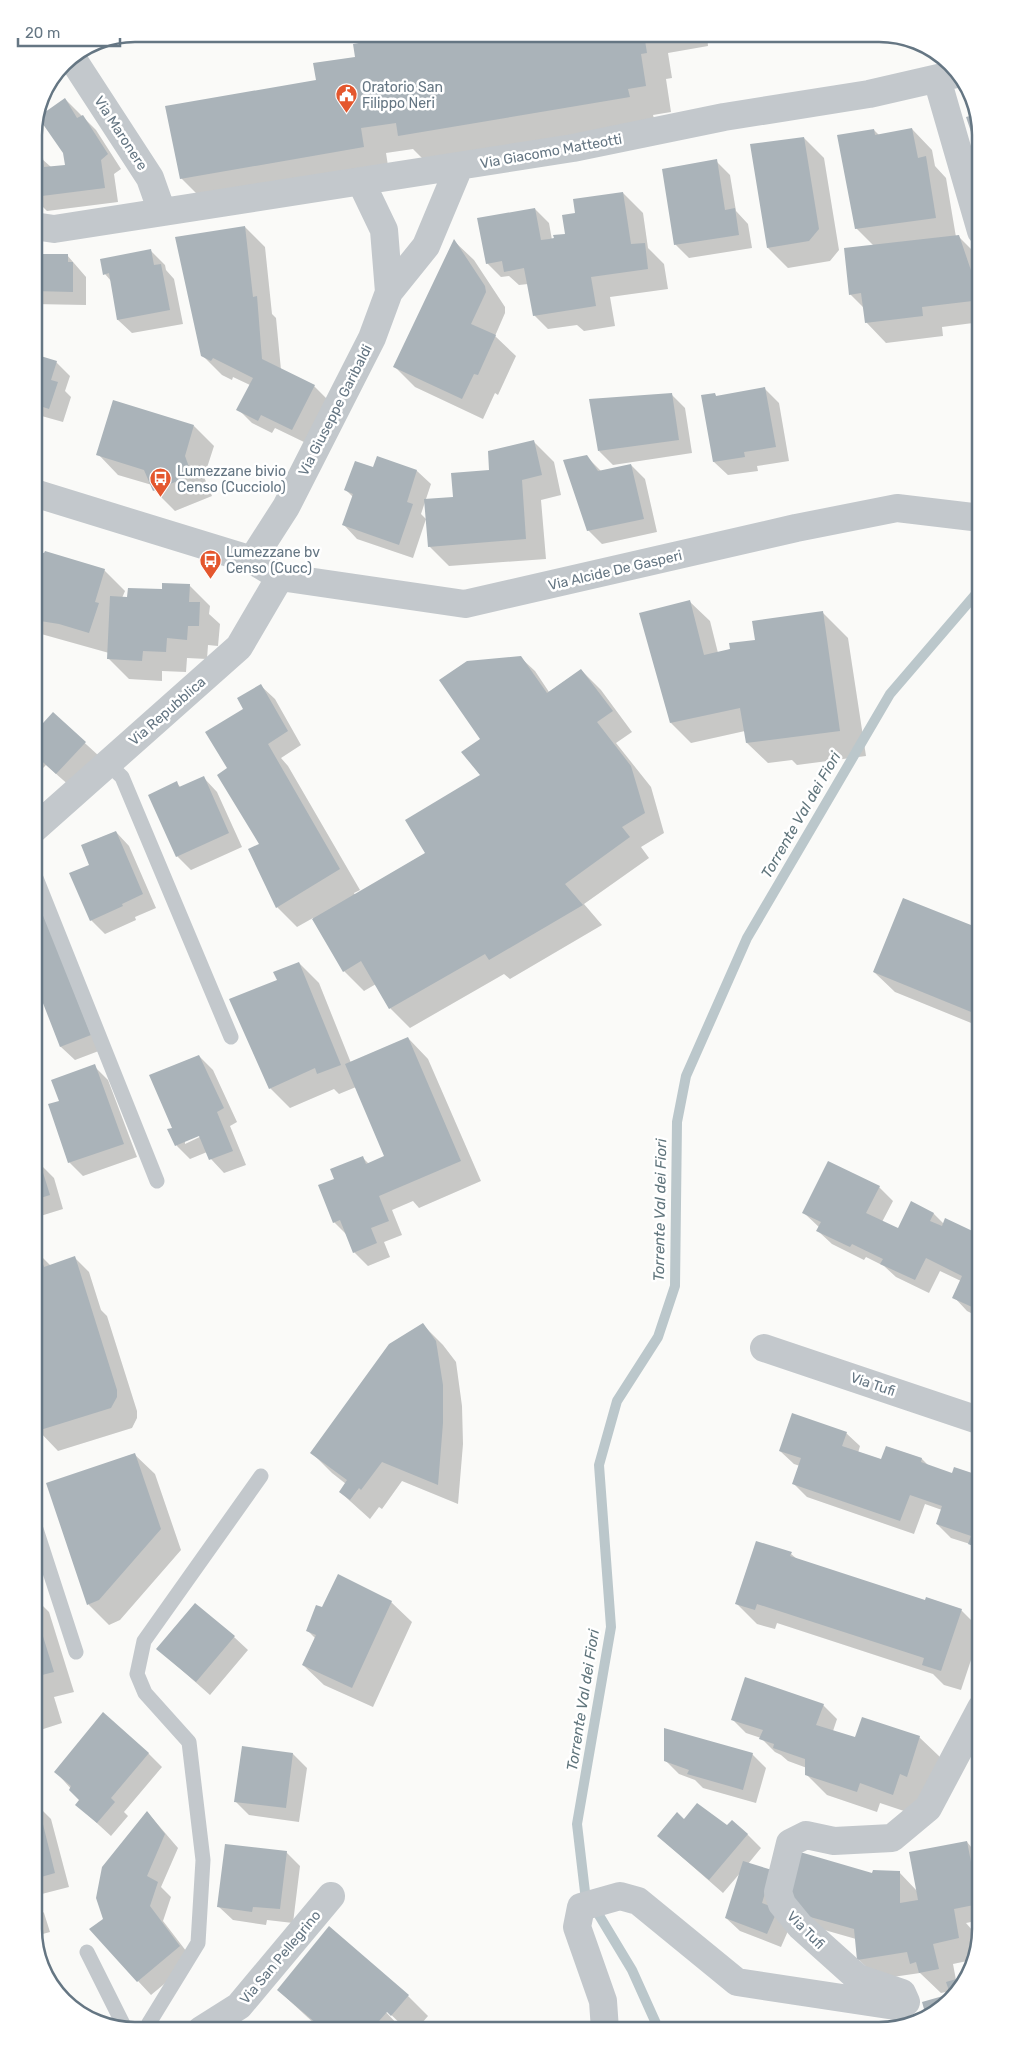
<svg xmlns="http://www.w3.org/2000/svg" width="1015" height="2064" viewBox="0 0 1015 2064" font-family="Rubik,sans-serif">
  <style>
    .shadow { fill: #0003; fill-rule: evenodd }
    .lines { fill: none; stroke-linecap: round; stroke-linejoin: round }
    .stream { stroke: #bbc7cb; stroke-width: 10 }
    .building { fill: #aab3b9 }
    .lane { stroke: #c3c8cc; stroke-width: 15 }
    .street { stroke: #c3c8cc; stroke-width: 28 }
    .labels { text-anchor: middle; stroke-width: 5; stroke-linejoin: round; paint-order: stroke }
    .poi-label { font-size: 14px; fill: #657683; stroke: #fff; text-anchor: start }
    .street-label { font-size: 14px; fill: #657683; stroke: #fff }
    .water-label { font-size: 15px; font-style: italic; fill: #60757c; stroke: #fff }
    .rim { fill: none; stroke: #657683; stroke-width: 2.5 }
  </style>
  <rect width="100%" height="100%" fill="#fafaf8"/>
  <!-- shadow -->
  <path class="shadow" d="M418 34H707L708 46 668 53 672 78 666 79 671 112 653 115 655 122 425 161 413 149 386 153 389 172 207 204 181 178 318 81 356 58 354 45Z
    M65 99 96 130 121 169 114 174 118 202 47 211 34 198V160L42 159 51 167 66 166Z
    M912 129 932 150 935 166 946 178 956 237H959L979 257 981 263V322L942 327 943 336 886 343 866 322 864 308 850 294 874 246 856 228 874 130 879 135Z
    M804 138 824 158 839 250 830 261 788 268 768 248Z
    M716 161 730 175 736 211 748 224 752 248 689 258 675 244Z
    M623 193 643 213 648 248 664 264 668 289 610 297 615 326 584 331 577 325 548 329 534 315 528 284 519 285 509 276 501 277 487 263 535 209 549 223 552 240 567 235 576 214Z
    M245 227 265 247 272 314 276 318 281 370 314 386 328 400 306 443 275 428 272 433 252 423 238 409 250 385 233 377 232 380 222 375 202 355Z
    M454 241 474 260 505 307V313L495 336 516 356 498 395 495 393 483 419 415 387 395 367Z
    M151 251 165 265 166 270 174 279 183 324 132 333 118 320 111 281 105 274Z
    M34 255H67L86 277V305L34 304Z
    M34 356 56 362 70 376 65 391 71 397 63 422 38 415 36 422 34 421Z
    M765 389 779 403 789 461 757 466 758 471 728 475 714 462 715 395 717 397Z
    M671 394 685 408 692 453 613 465 599 451Z
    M194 426 214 446 204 477 212 496 175 511 155 491 152 485 118 475 98 454Z
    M533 441 554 462 561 495 541 500 546 559 449 566 429 546 490 471Z
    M587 457 601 471 631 465 645 479 657 532 602 544 588 530Z
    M374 469 417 471 431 484 421 514 426 519 413 558 357 539 344 525 353 497 346 490Z
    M34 551 104 570 125 591 122 598 189 585 210 606 209 614 220 624 218 646 208 645 207 659 187 658 186 672 162 671V681L129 679 109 659V653L34 632Z
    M689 601 710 621 718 653 758 641 822 612 848 638 866 756 797 765 792 760 768 763 747 743 745 731 691 743 671 723Z
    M520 657 535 671 549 692 581 670 601 690 632 732 616 743 651 787 664 833 641 847 649 858 584 904 602 925 510 979 504 974 410 1028 390 1008 376 984 364 991 344 971 313 918 297 927 277 907 250 850 260 844 229 769 245 710 261 686 275 699 301 745 281 758 288 766 360 890 354 893 355 895 426 853 482 776V739Z
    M53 714 99 756 71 787 46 765 34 777V734Z
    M204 778 217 792 242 847 191 870 177 856V783L181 788Z
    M116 832 129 846 156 908 135 917 136 920 105 934 91 920V865Z
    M34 891 104 1049 75 1060 61 1047 34 976Z
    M904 899 981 931V1027L895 992 874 972Z
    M299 963 319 983 351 1063 408 1038 428 1059 481 1181 419 1208 413 1201 392 1210 402 1235 384 1242 390 1257 368 1266 354 1252 348 1236 334 1222 335 1180 362 1157 369 1164 388 1162 356 1087 339 1094 334 1089 290 1108 270 1088 278 981Z
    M34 1050 43 1080 34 1083Z
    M199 1056 213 1070 237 1122 230 1126 246 1165 224 1173 211 1159 207 1152 190 1159 177 1146 169 1130 174 1128ZM205 1132 206 1134 185 1144V1141Z
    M94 1066 108 1080 137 1157 83 1176 69 1162 60 1102Z
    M40 1164 54 1178 63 1209 34 1218V1166Z
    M879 1187 893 1201 882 1222 899 1230 912 1203 934 1214 944 1224 946 1220 981 1237V1318L967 1311 954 1297 961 1281 940 1271 929 1293 896 1277 884 1266 866 1257 864 1260 832 1244 818 1231 820 1228 804 1213Z
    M39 1254 51 1266 75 1258 89 1272 101 1310 107 1316 137 1411V1418L132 1428 58 1451 38 1430 34 1416V1255Z
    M423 1325 443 1345 456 1362 462 1406 463 1444 458 1504 402 1481 382 1509 379 1507 370 1519 340 1492 346 1484 332 1473 312 1453Z
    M846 1433 860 1446 858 1453 882 1461 886 1447 922 1459 929 1466 952 1474 955 1469 981 1477V1555L970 1544 951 1538 937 1524 942 1510 925 1504 914 1534 807 1497 794 1484 800 1466 794 1464 780 1451Z
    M134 1454 155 1474 181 1550 120 1620 109 1625 89 1605 47 1484Z
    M791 1554 797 1559 926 1602 961 1610 981 1630 961 1690 944 1685 933 1674 777 1623 775 1629 757 1624 736 1603Z
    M34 1597 49 1612 74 1692 54 1697 62 1723 34 1732Z
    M391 1602 412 1622 373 1707 324 1685 303 1665 315 1638 307 1630 323 1609Z
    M234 1637 248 1650 210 1695 158 1649Z
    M823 1705 837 1719 833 1731 856 1739 919 1737 940 1757 913 1814 880 1803 877 1812 827 1795 807 1775V1768L788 1761 781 1755 775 1752 761 1738 746 1733 732 1719Z
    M243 1748 293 1754 307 1768 299 1822 249 1815 235 1801Z
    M148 1753 162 1767 124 1812 128 1816 111 1836 77 1805 81 1800 56 1772Z
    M752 1754 766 1768 756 1803 703 1788 695 1780 679 1774 665 1760Z
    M37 1805 51 1819 69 1887 34 1896V1806Z
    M148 1813 178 1848 161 1887 171 1897 163 1921 193 1960 151 1995 138 1981 104 1919Z
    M684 1820 728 1827 747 1834 761 1848 748 1864 791 1924 781 1947 740 1931 726 1918 741 1872 723 1893 658 1836Z
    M967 1842 981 1859V1920L966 1923 973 1931 976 1945 972 1960 953 1964 956 1980 966 1978 964 1985 927 2015 923 2003 951 1995 950 1991 941 1993 920 1973 879 1979 858 1959 856 1939 807 1925 793 1911 873 1875 899 1872 917 1891Z
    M286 1852 300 1866 293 1923 267 1920 266 1925 233 1920 219 1907Z
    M34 1902 44 1913 50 1932 39 1935 53 1982 41 1967 34 1928Z
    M278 1990 408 1996 428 2016 416 2030H407L383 2007 382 2008 403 2030H317L315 2028 317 2026Z"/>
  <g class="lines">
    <!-- stream -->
    <path class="stream" d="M659 2030 632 1970 585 1892 577 1824 611 1627 599 1465 617 1401 658 1337 675 1286 677 1122 686 1076 747 938 890 694 981 588"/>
  </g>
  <!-- building -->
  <path class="building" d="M411 34H644L647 53 641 54 646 86 628 89 630 97 398 136 396 123 361 128 364 147 180 179 165 106 316 80 313 63 355 57 353 44Z
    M65 98 77 118 83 115 108 154 101 160 105 188 34 197V159L43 158 44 167 65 165 63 153 38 117Z
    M977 114 981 136V161L966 117Z
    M912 128 918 158 926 156 936 218 855 229 837 135 874 129 875 135Z
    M804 137 819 229 809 241 767 248 750 144Z
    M717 159 725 210 735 208 739 235 674 245 662 169Z
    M623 192 631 244 645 243 648 269 591 277 596 306 533 316 524 268 504 272 502 261 486 264 477 218 535 208 541 240 549 239 554 238 553 235 565 234 562 215 575 213 573 199Z
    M245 226 253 297 257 296 262 359 315 385 292 430 261 415 258 421 236 410 253 378 213 358 211 361 201 356 175 237Z
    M959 235 981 300 922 307 923 316 865 323 861 293 849 295 844 248Z
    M454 239 485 286 486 292 471 324 496 335 478 375 474 374 462 399 393 367Z
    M151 249 154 265 161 264 170 310 117 320 109 273 103 275 100 259Z
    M34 254H68V262H73V292L34 291Z
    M34 354 57 361 51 380 58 382 49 409 34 404Z
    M765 387 776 447 744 452 745 457 713 462 701 395 715 393 716 396Z
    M672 393 679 440 598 451 589 399Z
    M113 400 194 425 185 456 192 475 153 491 144 470 96 455Z
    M534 440 542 475 522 480 526 539 428 547 424 499 453 497 451 473 489 470 488 451Z
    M587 455 598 471 631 464 644 519 587 531 563 460Z
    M377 456 417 470 407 502 413 504 399 545 342 525 353 494 344 490 355 461 373 467Z
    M34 550 44 553 45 551 105 569 95 602 99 603 89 633 59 624 34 620Z
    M162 583 190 584 189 602H200L199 626H188L187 640 167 638 166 652 143 651 142 661 107 659 110 596 127 597 128 588 162 589Z
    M690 600 704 655 730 649 729 643 755 640 752 621 823 611 840 731 746 743 740 708 670 723 639 613Z
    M521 656 547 693 581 669 613 711 597 722 631 766 645 813 622 827 630 837 565 884 583 905 489 960 485 954 389 1009 361 961 343 972 312 919 425 853 405 820 480 775 461 752 480 739 439 680 467 661Z
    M261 684 288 731 268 744 340 869 276 908 248 849 259 844 217 775 227 768 205 732 243 709 237 698Z
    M53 712 86 742 56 774 34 754V733Z
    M204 776 229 833 176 857 148 795 177 781 179 787Z
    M116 831 143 894 122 904 123 906 90 921 69 873 89 865 81 845Z
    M34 890 91 1035 60 1047 34 980Z
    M903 898 981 929V1016L873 972Z
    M299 962 341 1065 317 1074 315 1068 269 1089 229 999 277 980 273 972Z
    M408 1037 461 1161 379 1196 389 1221 371 1228 377 1243 353 1253 340 1220 333 1223 318 1185 334 1179 330 1169 363 1156 366 1164 384 1156 345 1064Z
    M199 1055 224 1108 217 1112 233 1151 209 1160 199 1136 175 1146 167 1129 172 1128 149 1075Z
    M95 1064 124 1144 68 1163 48 1104 59 1101 51 1080Z
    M828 1161 880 1186 866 1213 898 1228 911 1201 934 1213 930 1221 942 1226 945 1218 981 1235V1311L952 1298 962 1276 926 1258 915 1280 880 1264 883 1259 852 1244 850 1247 816 1231 821 1222 802 1213Z
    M40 1163 50 1195 34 1200V1165Z
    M39 1252 44 1267 75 1256 117 1390V1397L111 1408 37 1431 34 1421V1254Z
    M423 1323 436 1341 443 1385V1423L438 1485 382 1462 361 1490 359 1488 350 1500 339 1492 347 1480 310 1453 389 1344Z
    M792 1413 847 1432 842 1446 881 1459 886 1446 922 1458 921 1462 952 1473 954 1467 981 1476V1549L968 1544 971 1536 936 1524 942 1506 910 1495 900 1521 792 1484 801 1458 779 1451Z
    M135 1453 161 1529 99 1600 87 1605 46 1483Z
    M756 1541 792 1552 790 1556 925 1600 926 1597 962 1609 941 1671 922 1665 924 1658 757 1604 755 1610 735 1604Z
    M338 1574 392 1601 352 1688 302 1665 316 1635 306 1631 316 1605 322 1607Z
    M195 1603 235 1636 196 1682 156 1649Z
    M34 1607 54 1672 34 1677 42 1703 34 1706Z
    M745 1677 824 1704 816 1725 855 1737 862 1717 920 1736 907 1777 900 1774 893 1795 860 1783 857 1792 805 1775V1759L773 1748 774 1744 759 1739 763 1730 731 1720Z
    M103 1712 149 1753 111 1798 115 1802 97 1823 75 1805 79 1800 69 1790 71 1786 54 1772Z
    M664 1728 753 1753 743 1790 687 1774 689 1770 664 1761Z
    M242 1746 293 1753 286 1808 234 1802Z
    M697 1803 727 1825 732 1820 748 1834 709 1880 657 1836 677 1812 684 1819Z
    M38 1804 55 1873 34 1879V1805Z
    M147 1811 165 1834 147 1876 158 1882 150 1906 180 1946 137 1982 89 1929 103 1919 96 1898 102 1867Z
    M967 1841 979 1904 954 1909 959 1938 933 1944 939 1969 919 1973 916 1962 910 1964 907 1952 857 1960 854 1929 792 1912 788 1901 800 1852 872 1873 873 1870 900 1871V1903L918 1900 909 1852Z
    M225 1844 287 1851 280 1909 253 1907 252 1912 217 1907Z
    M743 1861 772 1870 762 1903 778 1909 767 1934 725 1918Z
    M329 1926 409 1995 391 2016 387 2012 371 2030H315L313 2028 317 2024 277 1990Z
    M967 1976 964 1985 926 2016 922 2002 950 1994 946 1982Z"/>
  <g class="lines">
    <!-- lane -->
    <path class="lane" d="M107 763 122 777 231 1037
      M34 873 157 1181
      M34 1523 76 1652
      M87 1952 125 2028
      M148 2030 149 2023 198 1943 203 1860 189 1742 145 1693 137 1674 144 1641 261 1476"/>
    <!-- street -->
    <path class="street" d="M72 58 150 178 162 212
      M937 79 981 231
      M361 182 384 230 389 292
      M34 226 54 229 573 148 724 117 869 94 956 74
      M34 493 252 560 280 577 465 604 796 528 897 508 981 518
      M252 560 286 507 372 338 389 292 426 246 459 167
      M34 829 239 647 280 577
      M764 1348 981 1421
      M201 2030 239 2006 331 1896
      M605 2030 603 2001 577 1927 581 1907 620 1896 638 1901 737 1982 895 2006 906 2002 902 1993 858 1978 800 1926 782 1904 778 1892 790 1843 806 1835 834 1841 892 1838 928 1808 981 1708"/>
  </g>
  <!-- icons -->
  <defs>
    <symbol id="civic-pin" viewBox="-11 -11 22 30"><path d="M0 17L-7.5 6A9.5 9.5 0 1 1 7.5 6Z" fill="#e4572e" stroke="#fff"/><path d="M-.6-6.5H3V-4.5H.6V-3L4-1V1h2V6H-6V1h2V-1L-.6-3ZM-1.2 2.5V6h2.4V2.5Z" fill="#fff"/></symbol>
    <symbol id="bus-pin" viewBox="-11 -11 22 30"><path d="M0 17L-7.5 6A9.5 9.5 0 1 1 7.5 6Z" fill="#e4572e" stroke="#fff"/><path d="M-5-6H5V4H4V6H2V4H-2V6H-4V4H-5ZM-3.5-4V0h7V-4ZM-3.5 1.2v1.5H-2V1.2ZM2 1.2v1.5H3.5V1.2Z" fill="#fff"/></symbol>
  </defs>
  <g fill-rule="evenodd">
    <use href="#civic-pin" x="334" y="82" width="25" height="34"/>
    <use href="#bus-pin" x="148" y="466" width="25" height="34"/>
    <use href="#bus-pin" x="198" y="548" width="25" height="34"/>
  </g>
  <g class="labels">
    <!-- poi labels -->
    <g class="poi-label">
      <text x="362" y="92">Oratorio San<tspan x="362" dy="16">Filippo Neri</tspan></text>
      <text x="177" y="476">Lumezzane bivio<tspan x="177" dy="16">Censo (Cucciolo)</tspan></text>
      <text x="226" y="557">Lumezzane bv<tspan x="226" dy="16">Censo (Cucc)</tspan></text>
    </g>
    <!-- street labels -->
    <g class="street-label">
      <text transform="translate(121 133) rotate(57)" y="5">Via Maronere</text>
      <text transform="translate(551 151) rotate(-10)" y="5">Via Giacomo Matteotti</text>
      <text transform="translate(335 410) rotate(-63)" y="5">Via Giuseppe Garibaldi</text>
      <text transform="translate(615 570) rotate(-13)" y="5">Via Alcide De Gasperi</text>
      <text transform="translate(167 711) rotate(-41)" y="5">Via Repubblica</text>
      <text transform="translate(873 1384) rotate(19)" y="5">Via Tufi</text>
      <text transform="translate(806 1930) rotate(45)" y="5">Via Tufi</text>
      <text transform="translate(280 1957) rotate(-50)" y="5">Via San Pellegrino</text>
    </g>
    <!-- water labels -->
    <g class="water-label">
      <text transform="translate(801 815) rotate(-60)" y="5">Torrente Val dei Fiori</text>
      <text transform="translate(660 1210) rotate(-89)" y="5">Torrente Val dei Fiori</text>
      <text transform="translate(583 1700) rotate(-81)" y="5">Torrente Val dei Fiori</text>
    </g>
  </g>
  <!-- crop -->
  <path d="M0 0H1015V2064H0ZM135 42H879A93 93 0 0 1 972 135V1929A93 93 0 0 1 879 2022H135A93 93 0 0 1 42 1929V135A93 93 0 0 1 135 42Z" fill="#fff" fill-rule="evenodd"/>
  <path class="rim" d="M135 42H879A93 93 0 0 1 972 135V1929A93 93 0 0 1 879 2022H135A93 93 0 0 1 42 1929V135A93 93 0 0 1 135 42Z"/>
  <!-- scale -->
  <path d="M18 38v8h102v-8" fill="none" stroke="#657683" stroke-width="2.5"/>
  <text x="25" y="38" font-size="15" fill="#657683" stroke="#ffffff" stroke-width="4" paint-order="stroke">20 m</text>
</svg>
